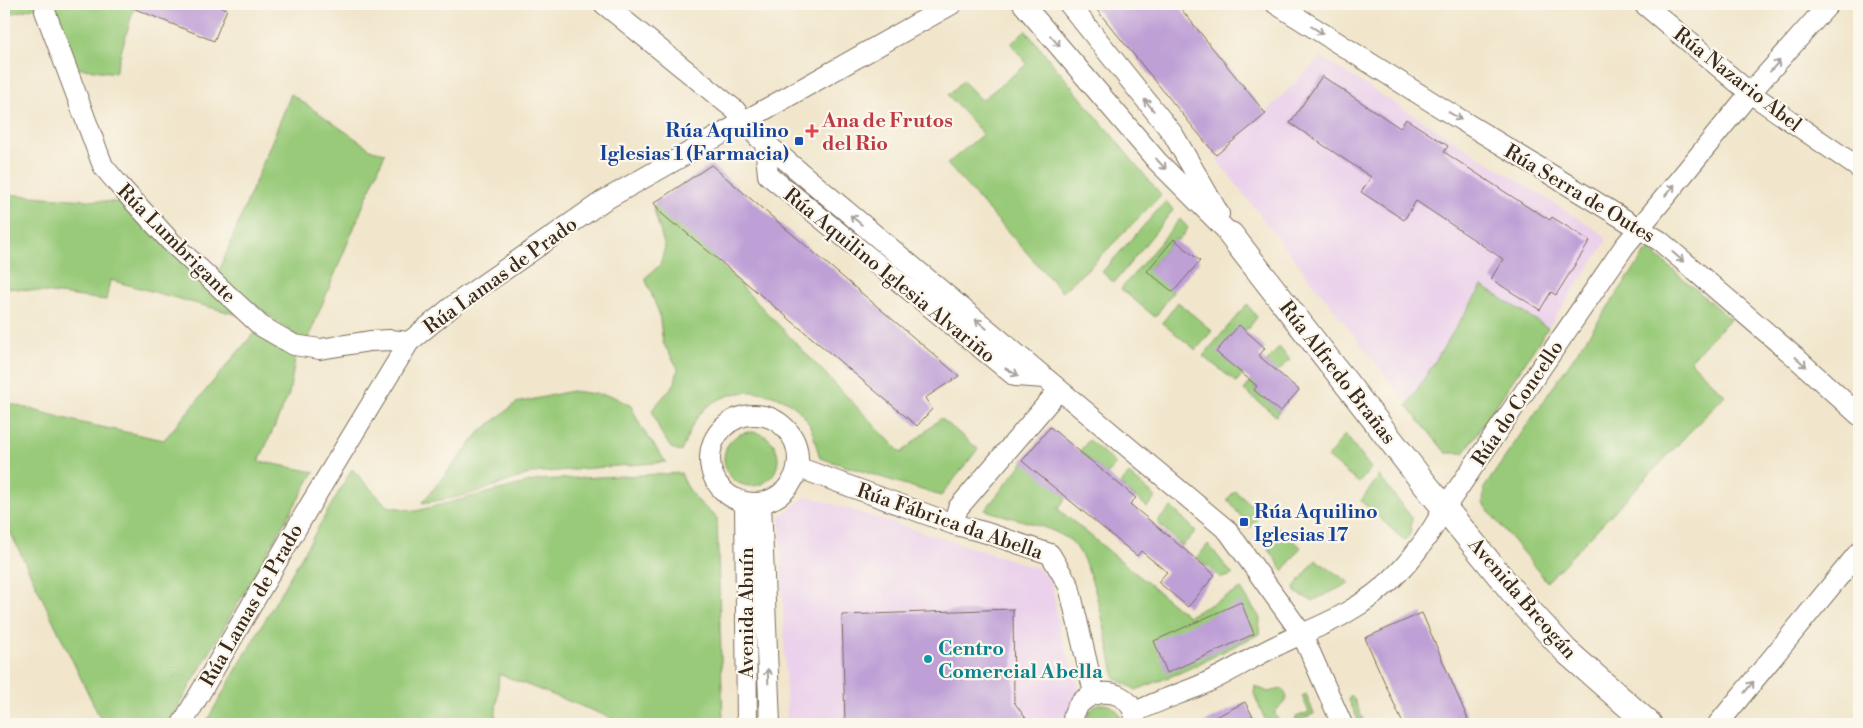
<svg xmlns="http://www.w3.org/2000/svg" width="1863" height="728" viewBox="0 0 1863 728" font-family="'Libre Bodoni',serif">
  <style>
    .built { fill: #ebd1eb }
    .green { fill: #99ca79; stroke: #6a7a4c }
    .building { fill: #be9fd6 }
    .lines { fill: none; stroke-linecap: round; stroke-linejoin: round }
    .minor-casing { stroke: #7b6c5b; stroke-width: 22 }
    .tertiary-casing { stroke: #7b6c5b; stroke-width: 27 }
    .minor { stroke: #fff; stroke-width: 20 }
    .tertiary { stroke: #fff; stroke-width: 25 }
    .oneway { stroke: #a79f9a }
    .health-dot { fill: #e0444e; stroke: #fbf7ec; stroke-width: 2 }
    .transit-dot { fill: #1a4fb4; stroke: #fbf7ec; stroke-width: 2 }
    .culture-dot { fill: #0f9aa8; stroke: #fbf7ec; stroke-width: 2 }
    .labels { text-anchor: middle; stroke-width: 4.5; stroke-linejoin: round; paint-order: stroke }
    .street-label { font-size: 20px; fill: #3b2a1e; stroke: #fbf7ec }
    .health-label { font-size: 20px; font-weight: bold; fill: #be3a42; stroke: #fbf7ec; text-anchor: start }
    .transit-label { font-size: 20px; font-weight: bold; fill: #164399; stroke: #fbf7ec; text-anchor: end }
    .culture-label { font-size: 20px; font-weight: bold; fill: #0d838f; stroke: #fbf7ec; text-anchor: start }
  </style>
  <rect width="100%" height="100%" fill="#fbf7ec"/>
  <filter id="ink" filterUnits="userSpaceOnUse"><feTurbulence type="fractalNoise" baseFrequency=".02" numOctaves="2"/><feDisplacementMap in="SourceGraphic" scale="10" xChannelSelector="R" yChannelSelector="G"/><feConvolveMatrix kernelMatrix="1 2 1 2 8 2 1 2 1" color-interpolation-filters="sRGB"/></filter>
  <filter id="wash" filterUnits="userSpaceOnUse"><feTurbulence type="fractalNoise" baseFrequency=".0096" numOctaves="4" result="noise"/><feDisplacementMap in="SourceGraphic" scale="20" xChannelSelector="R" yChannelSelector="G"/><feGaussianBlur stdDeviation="1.12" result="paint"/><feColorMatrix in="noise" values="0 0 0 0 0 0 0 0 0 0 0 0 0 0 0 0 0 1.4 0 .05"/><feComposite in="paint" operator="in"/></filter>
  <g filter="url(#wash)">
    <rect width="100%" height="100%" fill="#f1e6cc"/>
    <!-- built -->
    <path class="built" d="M1321 57 1603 234 1606 238V242L1464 453H1446L1217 160Z
      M807 496 1037 568 1051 580 1059 627 1091 724H787L780 516Z"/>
    <!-- green -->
    <path class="green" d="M4 4H135L115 73 71 67 44 5 4 16Z
      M1025 30 1161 195 1092 265 1062 292 947 164 983 134 948 95 963 81 982 100 1027 64 1011 44Z
      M291 94 372 150 385 153 307 341 301 339 287 329 217 276Z
      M4 194 127 203 242 316 110 280 106 300 4 287Z
      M660 201 901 453 941 418 978 449 941 496 820 458C815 443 813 426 803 415 779 387 737 385 708 406 694 416 688 436 681 452L671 448 660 431 652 410 675 383 678 368 663 343 659 313 645 278 660 265 665 247 653 207Z
      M1166 201 1173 210 1114 283 1102 272Z
      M1180 219 1188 228 1179 240 1174 239 1148 270 1173 292 1155 317 1121 289Z
      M1650 250 1730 319 1690 361 1725 395 1547 582 1483 504 1484 488 1645 253Z
      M1482 286 1548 328 1464 453H1446L1407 406Z
      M1178 302 1212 331 1196 350 1162 323Z
      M1247 304 1257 317 1249 328 1244 330 1217 352 1243 374 1236 382 1203 356Z
      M254 333 296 354 289 394 259 461 314 472 168 724H103L4 519V402L82 423 164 440Z
      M1279 347 1290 360 1277 372 1272 368 1254 389 1280 412 1276 416 1244 390Z
      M572 391 612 396 631 406 641 427 666 462 532 473 480 491 454 498 422 503 480 432 516 403Z
      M724 459a27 27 0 1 1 54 0a27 27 0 1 1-54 0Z
      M1345 434 1371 468 1359 483 1328 457Z
      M1089 440 1116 464 1107 475 1080 451Z
      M1026 459 1068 495 1058 509 1188 616 1241 589 1260 618 1259 634 1184 671 1136 690 1115 678C1108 646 1094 561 1071 541 1052 526 1009 518 985 510Z
      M352 469 387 506 416 511 538 480 681 473C688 493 701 505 717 518L723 724H627L499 674 495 724H205Z
      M1129 474 1156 497 1147 507 1120 484Z
      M1379 476 1412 518 1410 534 1405 541 1361 501Z
      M1235 491 1261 514 1250 528 1227 499Z
      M1171 507 1196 531 1182 546 1157 522Z
      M1276 526 1301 547 1283 571 1269 549 1263 543Z
      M1208 544 1233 575 1221 578 1197 558Z
      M1316 560 1350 583 1312 601 1295 592 1294 587Z
      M1255 686 1268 692 1282 689C1292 697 1283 705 1275 711V715L1281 724H1267L1254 694Z
      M1306 694 1314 714 1295 722 1296 717 1309 712 1302 696Z
      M1351 695 1353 697 1365 724H1360L1348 698Z
      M1098 704C1112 703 1121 710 1121 724H1087C1086 715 1090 709 1098 704Z"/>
    <g id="blocks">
      <!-- building -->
      <path class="building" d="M123 4H212L227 9 214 41Z
        M1092 4H1177L1266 114 1216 155Z
        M1322 76 1400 128 1406 119 1448 146 1444 152 1534 211V210L1550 220 1552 217 1590 241 1556 295 1551 292 1540 310 1491 279 1503 259 1416 201 1404 220 1361 192 1371 177 1290 123Z
        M711 165 959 376 925 398 932 409 917 426 677 225H675L662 214 654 203Z
        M1174 239 1200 261 1173 292 1147 271Z
        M1239 325 1265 348 1259 356 1299 390 1280 412 1254 390 1257 386 1216 352Z
        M1050 427 1136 498 1130 504 1215 575 1188 607 1158 582 1167 572 1141 551 1137 556 1022 461Z
        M1241 602 1254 634 1167 673 1154 641Z
        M1013 609 1014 702 1030 724H845L842 615Z
        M1422 613 1470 724H1403L1365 638Z
        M1245 702 1257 724H1202Z"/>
    </g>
  </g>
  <g filter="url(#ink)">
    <use href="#blocks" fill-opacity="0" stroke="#7b6c5b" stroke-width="1"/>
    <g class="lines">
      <defs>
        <path id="minor" d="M604 4 735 110 758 137 1228 531 1302 634 1342 724
          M1023 4 1157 161 1231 235
          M1069 4 1173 134 1219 214
          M1276 4 1443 109 1660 241 1794 356 1859 415
          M1644 4 1750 93 1859 168
          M45 11 103 166 118 184 171 242 261 326 294 345 320 349 370 341 390 340 409 342
          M765 143 768 175 1015 376 1045 378
          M710 459a44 44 0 1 1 88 0a44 44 0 1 1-88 0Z
          M797 467 953 524 987 533 1050 554 1069 586 1094 693
          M745 502 747 724
          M761 503 770 724
          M953 524 958 508 1059 390
          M1134 713C1154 702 1174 696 1194 688 1223 677 1250 658 1278 645 1300 634 1323 626 1344 614 1391 588 1418 555 1444 509L1624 247 1750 93 1829 4
          M182 724 310 505 409 342 454 305 603 201 952 4
          M1073 724C1071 690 1123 680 1134 713 1135 716 1135 721 1135 724
          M1718 724 1859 552"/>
        <path id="tertiary" d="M1231 235 1424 483 1522 603 1566 651 1649 724"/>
      </defs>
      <!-- minor casing -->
      <use href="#minor" class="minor-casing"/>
      <!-- tertiary casing -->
      <use href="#tertiary" class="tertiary-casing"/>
      <!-- minor -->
      <use href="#minor" class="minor"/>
      <!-- tertiary -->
      <use href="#tertiary" class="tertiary"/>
    </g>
    <!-- one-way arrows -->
    <defs><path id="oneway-shaft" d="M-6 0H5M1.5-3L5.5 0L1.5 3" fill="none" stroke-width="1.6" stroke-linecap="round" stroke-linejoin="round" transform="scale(1.25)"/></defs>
    <g class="oneway">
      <use href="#oneway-shaft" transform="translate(1317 30) rotate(32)"/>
      <use href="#oneway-shaft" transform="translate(1055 41) rotate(49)"/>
      <use href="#oneway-shaft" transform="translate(1775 66) rotate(-49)"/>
      <use href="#oneway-shaft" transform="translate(1149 105) rotate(-129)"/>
      <use href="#oneway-shaft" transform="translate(1455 116) rotate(31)"/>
      <use href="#oneway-shaft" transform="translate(1161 164) rotate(47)"/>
      <use href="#oneway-shaft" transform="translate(1670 190) rotate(-50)"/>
      <use href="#oneway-shaft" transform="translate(856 220) rotate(-140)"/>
      <use href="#oneway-shaft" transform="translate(1678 257) rotate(41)"/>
      <use href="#oneway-shaft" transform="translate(981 324) rotate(-140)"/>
      <use href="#oneway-shaft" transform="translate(1801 362) rotate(42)"/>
      <use href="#oneway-shaft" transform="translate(1012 372) rotate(29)"/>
      <use href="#oneway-shaft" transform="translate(768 676) rotate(-92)"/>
      <use href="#oneway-shaft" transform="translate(1749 687) rotate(-51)"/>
    </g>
  </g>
  <!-- markers -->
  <path class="health-dot" d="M809.5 123.5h5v5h5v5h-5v5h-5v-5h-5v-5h5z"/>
  <g class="transit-dot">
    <rect x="794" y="136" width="10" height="10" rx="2.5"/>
    <rect x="1239" y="517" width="10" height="10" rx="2.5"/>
  </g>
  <circle class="culture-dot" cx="928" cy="659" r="5"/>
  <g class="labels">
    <!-- street labels -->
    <g class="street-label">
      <text transform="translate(1738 79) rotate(38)" y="7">Rúa Nazario Abel</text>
      <text transform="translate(1580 193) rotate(31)" y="7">Rúa Serra de Outes</text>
      <text transform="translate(177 243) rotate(45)" y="7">Rúa Lumbrigante</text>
      <text transform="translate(500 275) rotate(-36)" y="7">Rúa Lamas de Prado</text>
      <text transform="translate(890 275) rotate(39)" y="7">Rúa Aquilino Iglesia Alvariño</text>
      <text transform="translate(1338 372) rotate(52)" y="7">Rúa Alfredo Brañas</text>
      <text transform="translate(1517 403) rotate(-56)" y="7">Rúa do Concello</text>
      <text transform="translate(950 521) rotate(19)" y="7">Rúa Fábrica da Abella</text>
      <text transform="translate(1523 598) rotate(49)" y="7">Avenida Breogán</text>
      <text transform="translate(251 605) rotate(-60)" y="7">Rúa Lamas de Prado</text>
      <text transform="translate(746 613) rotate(-90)" y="7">Avenida Abuín</text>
    </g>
    <!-- health labels -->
    <g class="health-label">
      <text x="822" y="127">Ana de Frutos<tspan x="822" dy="23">del Rio</tspan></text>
    </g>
    <!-- transit labels -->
    <g class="transit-label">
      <text x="789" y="137">Rúa Aquilino<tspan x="789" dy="23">Iglesias 1 (Farmacia)</tspan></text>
      <text x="1254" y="518" text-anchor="start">Rúa Aquilino<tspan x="1254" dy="23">Iglesias 17</tspan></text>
    </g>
    <!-- culture labels -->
    <g class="culture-label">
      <text x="938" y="655">Centro<tspan x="938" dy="23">Comercial Abella</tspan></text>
    </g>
  </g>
  <!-- margin -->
  <rect width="1863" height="728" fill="none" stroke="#fbf7ec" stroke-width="20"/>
</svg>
